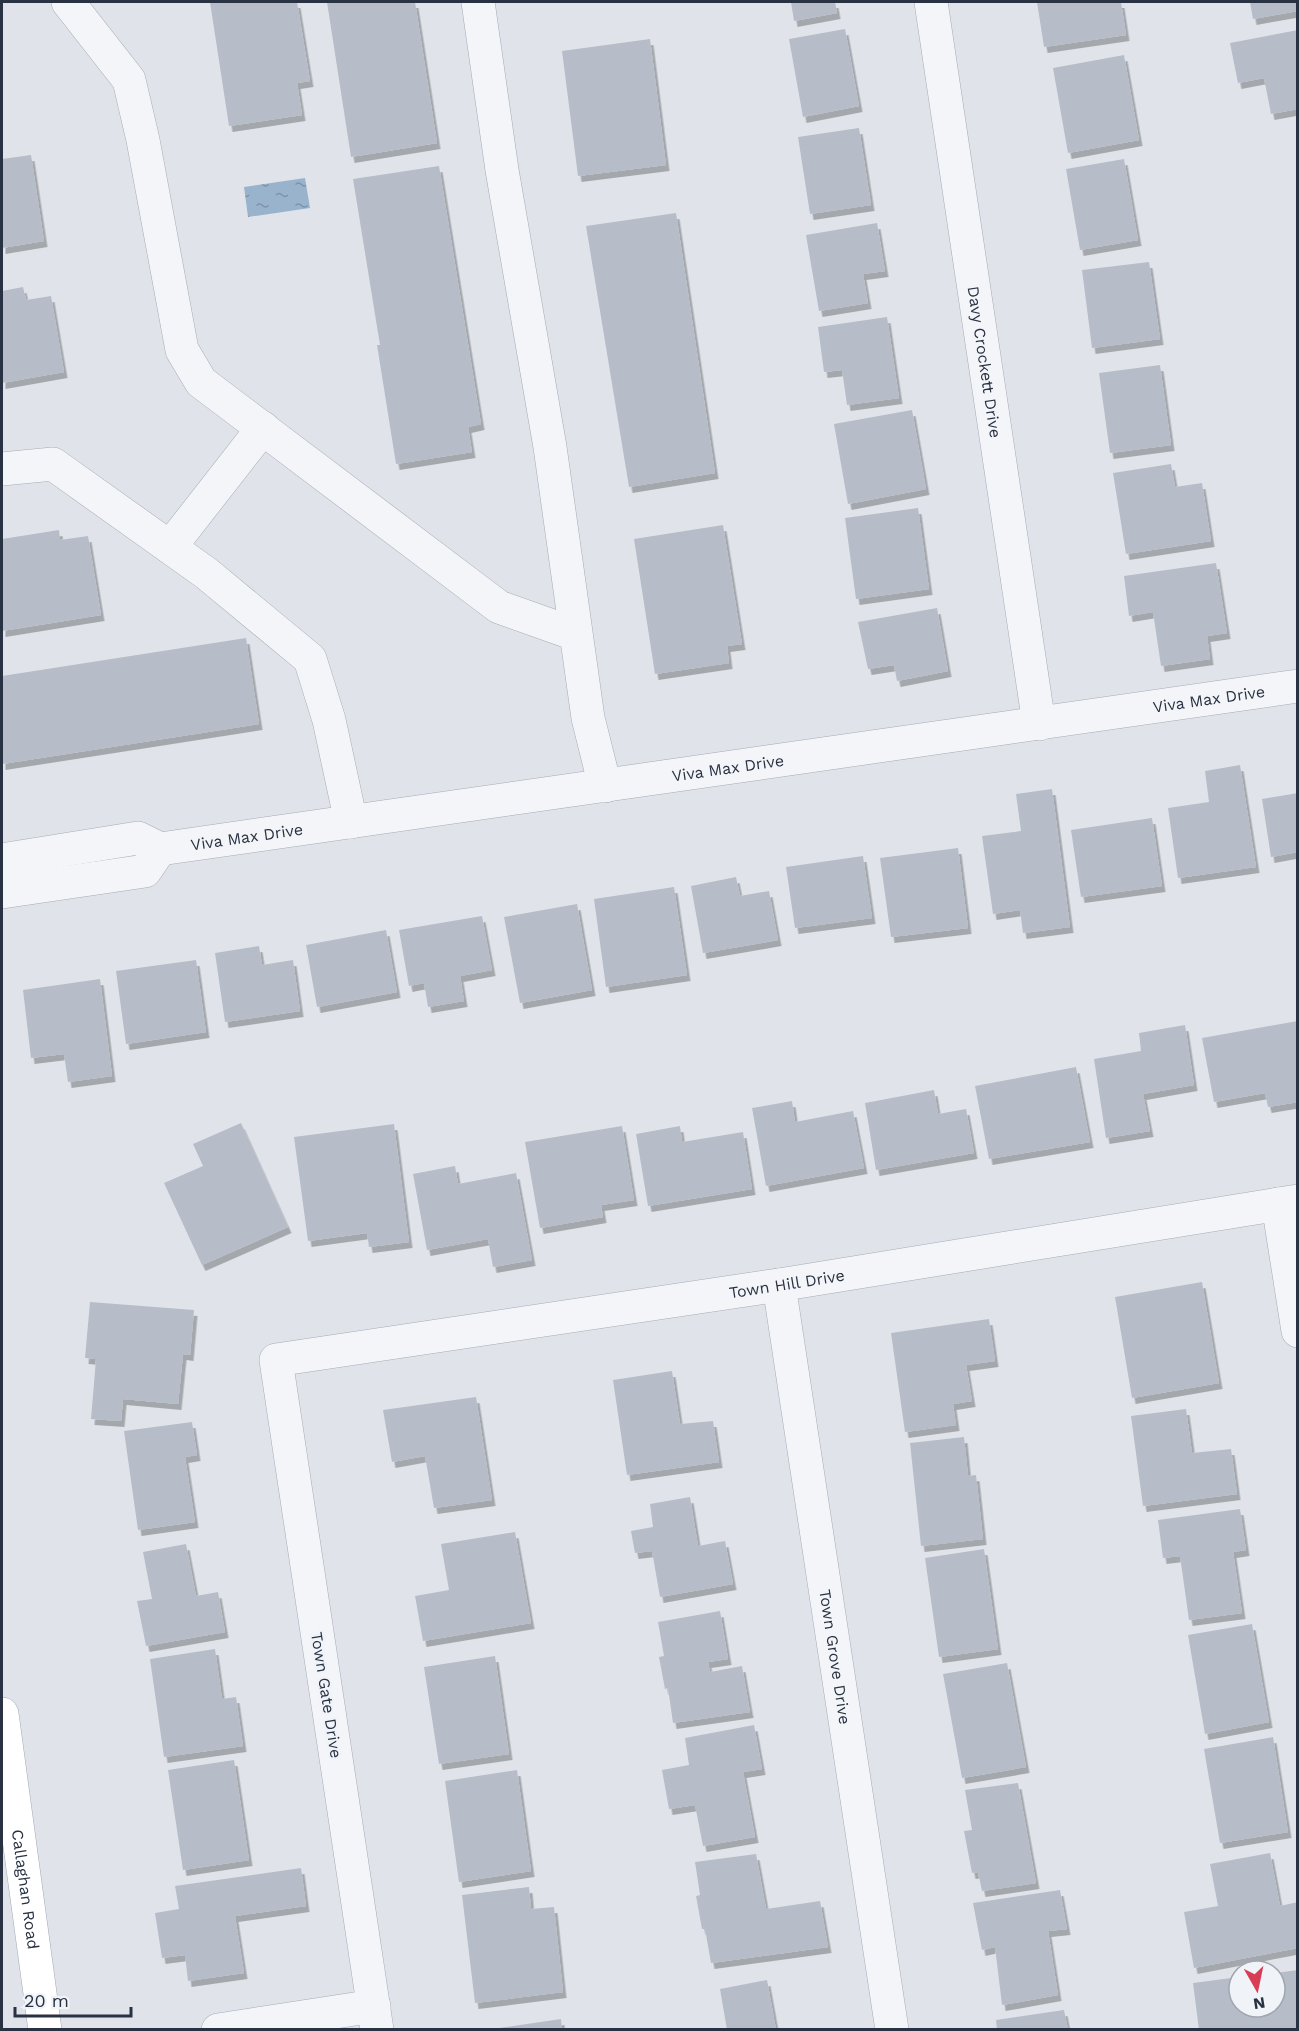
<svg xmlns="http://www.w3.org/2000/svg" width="1299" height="2031" viewBox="0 0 1299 2031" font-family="'Work Sans',sans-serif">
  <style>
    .water { fill: url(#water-ripples) }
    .building { fill: #b7bdc8; filter: url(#shadow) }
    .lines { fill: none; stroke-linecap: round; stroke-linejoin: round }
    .minor-casing { stroke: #a5abb5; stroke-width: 34 }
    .major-casing { stroke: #9fa9b7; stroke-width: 34 }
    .minor { stroke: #f4f5f8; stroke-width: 33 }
    .major { stroke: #fff; stroke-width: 33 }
    .labels { text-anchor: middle; stroke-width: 5; stroke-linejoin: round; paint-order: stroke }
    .street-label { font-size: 16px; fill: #283243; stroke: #f0f3f8 }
  </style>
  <defs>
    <pattern id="water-ripples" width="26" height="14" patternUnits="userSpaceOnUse" patternTransform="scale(1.5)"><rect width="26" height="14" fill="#99b3cd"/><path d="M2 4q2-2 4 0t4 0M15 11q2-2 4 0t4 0" fill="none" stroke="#7d92a8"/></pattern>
    <filter id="shadow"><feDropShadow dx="3.5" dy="6" stdDeviation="0" flood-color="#0004"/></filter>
  </defs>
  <rect width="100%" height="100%" fill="#e0e4ea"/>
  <!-- water -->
  <path class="water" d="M305 178 310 208 248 217 244 187Z"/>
  <!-- building -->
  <path class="building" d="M210 2H297L310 81 297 83 302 115 229 126Z
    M327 2H415L437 143 351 157Z
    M791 2H835L837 13 794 21Z
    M1037 2H1121L1126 35 1044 47Z
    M1250 2H1298V11L1253 19Z
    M845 29 859 106 803 117 789 39Z
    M1298 30V109L1271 114 1264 78 1238 83 1230 43Z
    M650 39 666 165 578 176 562 51Z
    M1124 55 1139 140 1068 153 1053 68Z
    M859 128 871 205 810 214 798 137Z
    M31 155 44 241 2 248V159Z
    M1124 159 1138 240 1080 250 1066 169Z
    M439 166 481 424 468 427 472 452 396 464 377 345H380L353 179Z
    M676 213 715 473 629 487 586 226Z
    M877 223 885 271 863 274 868 303 819 311 806 235Z
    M1149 262 1160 339 1092 348 1082 270Z
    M23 287 26 300 51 296 64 372 2 383V291Z
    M887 317 899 398 847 405 842 370 824 372 818 327Z
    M1160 365 1171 445 1110 453 1099 373Z
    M912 410 926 489 848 504 834 424Z
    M1171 464 1175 487 1202 483 1211 541 1126 554 1113 473Z
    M918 508 929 589 856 599 845 518Z
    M723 525 742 644 727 646 729 663 655 674 634 539Z
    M59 530 60 540 88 536 101 615 2 631V539Z
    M1216 563 1227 633 1207 636 1210 659 1161 666 1153 612 1129 616 1124 576Z
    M937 608 948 671 897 681 894 665 868 669 858 622Z
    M246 638 259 724 2 764V676Z
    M1240 765 1256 867 1178 878 1168 808 1209 802 1205 771Z
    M1052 789 1070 927 1023 933 1020 910 993 914 982 836 1021 831 1016 794Z
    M1298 793V852L1271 857 1262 799Z
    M1152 818 1162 886 1081 897 1071 830Z
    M958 848 968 928 891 937 880 858Z
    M863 856 872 918 795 928 786 867Z
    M736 877 740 896 769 891 778 940 703 953 691 886Z
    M674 887 687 975 606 987 594 899Z
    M577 904 592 990 520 1003 504 917Z
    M482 916 492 970 460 976 464 1001 428 1007 424 983 409 986 399 930Z
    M386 930 397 992 317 1007 306 945Z
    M259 946 262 965 293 960 300 1011 225 1022 215 953Z
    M196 960 206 1032 126 1044 116 971Z
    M100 979 112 1076 68 1082 64 1054 31 1058 23 990Z
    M1298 1021V1102L1268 1107 1265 1093 1214 1102 1202 1038Z
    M1185 1025 1194 1085 1143 1094 1150 1131 1106 1138 1094 1059 1141 1051 1139 1033Z
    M1076 1067 1090 1142 989 1159 975 1086Z
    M934 1090 938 1114 966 1109 974 1153 876 1170 865 1103Z
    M792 1101 795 1122 853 1111 864 1168 766 1186 752 1108Z
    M241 1123 288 1227 202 1265 164 1183 203 1166 193 1144Z
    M394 1124 409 1242 369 1247 367 1233 308 1241 294 1137Z
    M622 1126 634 1200 601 1205 603 1217 540 1228 525 1142Z
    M680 1126 682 1142 743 1132 752 1189 648 1206 636 1134Z
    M455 1166 458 1184 516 1173 532 1260 493 1267 488 1239 427 1250 413 1174Z
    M1202 1282 1219 1383 1132 1398 1115 1297Z
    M90 1302 194 1310 190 1355 183 1354 178 1404 123 1399 121 1421 91 1419 96 1359 85 1358Z
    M989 1319 995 1361 966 1365 972 1401 953 1404 956 1425 905 1432 891 1333Z
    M672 1371 680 1424 713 1421 719 1462 627 1475 613 1380Z
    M476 1397 492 1500 434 1508 425 1456 392 1462 383 1410Z
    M1186 1409 1192 1453 1231 1449 1237 1494 1143 1506 1131 1416Z
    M192 1422 197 1455 185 1457 195 1522 138 1530 124 1431Z
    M964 1437 968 1476 976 1475 983 1539 921 1546 910 1443Z
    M690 1497 698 1546 725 1541 733 1584 660 1597 652 1551 635 1553 631 1531 653 1527 650 1504Z
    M1240 1509 1246 1550 1233 1552 1242 1613 1189 1620 1180 1556 1163 1558 1158 1520Z
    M515 1532 531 1623 423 1641 415 1596 449 1590 441 1544Z
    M186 1544 196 1596 218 1592 225 1632 146 1646 137 1601 152 1599 143 1552Z
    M984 1549 998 1649 939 1657 925 1558Z
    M720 1611 728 1659 708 1662 710 1672 742 1666 750 1712 673 1723 668 1688 665 1689 659 1657 664 1656 658 1622Z
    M1252 1624 1269 1722 1205 1734 1188 1635Z
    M215 1649 222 1699 236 1697 243 1746 164 1757 150 1659Z
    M495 1656 509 1754 439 1764 424 1667Z
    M1007 1663 1026 1767 962 1778 943 1674Z
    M754 1725 762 1769 743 1772 755 1837 703 1846 695 1805 669 1809 662 1770 689 1765 685 1738Z
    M1273 1737 1288 1832 1220 1843 1204 1749Z
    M234 1760 249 1860 183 1870 168 1770Z
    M517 1770 531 1871 459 1882 445 1781Z
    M1018 1783 1036 1883 982 1891 978 1872 972 1873 964 1831 972 1830 965 1790Z
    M1270 1853 1280 1906 1298 1902V1948L1194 1968 1184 1912 1218 1906 1210 1864Z
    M756 1854 766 1909 820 1901 828 1947 711 1963 705 1929H702L696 1896 700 1895 695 1862Z
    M301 1868 306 1906 235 1916 244 1973 188 1981 185 1955 162 1958 155 1913 179 1909 175 1886Z
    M529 1887 531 1909 554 1907 563 1992 475 2003 462 1895Z
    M1060 1890 1067 1929 1048 1931 1058 1995 1002 2005 995 1947 982 1950 973 1903Z
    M1298 1970V2030H1199L1193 1983 1239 1977V2007H1275V1973Z
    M767 1980 776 2030H727L720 1989Z
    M1064 2010 1068 2030H997L996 2020Z
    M561 2019 562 2030H500L499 2028Z"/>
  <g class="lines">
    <defs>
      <g id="minor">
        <path d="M68 2 129 80 143 140 182 350 201 382 499 607 575 634"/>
        <path d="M478 2 502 170 550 447 588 718 605 786"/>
        <path id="s1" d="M931 2 1039 724"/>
        <path d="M2 469 53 464 206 573 310 659 329 720 351 822"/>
        <path d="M170 547 263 428"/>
        <path id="s2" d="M2 860 138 838 160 849 1298 686"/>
        <path d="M2 892 145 871 160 849"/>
        <path d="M1278 1204 1298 1331"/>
        <path id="s3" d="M779 1285 892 2030"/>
        <path d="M218 2030 374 2006"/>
        <path id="s4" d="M377 2030 276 1360 779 1285 1298 1201"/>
      </g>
      <g id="major">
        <path id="s5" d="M2 1714 45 2030"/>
      </g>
    </defs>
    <!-- minor casing -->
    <use href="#minor" class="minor-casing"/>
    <!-- major casing -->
    <use href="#major" class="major-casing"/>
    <!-- minor -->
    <use href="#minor" class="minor"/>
    <!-- major -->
    <use href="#major" class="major"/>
  </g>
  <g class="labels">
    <!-- street labels -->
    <g class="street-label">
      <text dy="6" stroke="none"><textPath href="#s1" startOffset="364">Davy Crockett Drive</textPath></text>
      <text dy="6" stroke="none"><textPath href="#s2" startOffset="1222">Viva Max Drive</textPath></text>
      <text dy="6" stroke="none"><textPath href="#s2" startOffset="736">Viva Max Drive</textPath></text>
      <text dy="6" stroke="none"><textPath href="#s2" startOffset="250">Viva Max Drive</textPath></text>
      <text dy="6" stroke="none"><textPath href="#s4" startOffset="1194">Town Hill Drive</textPath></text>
      <text dy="6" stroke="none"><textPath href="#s3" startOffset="376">Town Grove Drive</textPath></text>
      <text transform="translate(327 1695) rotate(81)" y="6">Town Gate Drive</text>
      <text dy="6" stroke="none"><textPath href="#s5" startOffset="177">Callaghan Road</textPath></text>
    </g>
  </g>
  <!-- border -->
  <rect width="1299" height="2031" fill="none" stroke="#283243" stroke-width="6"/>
  <!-- north arrow -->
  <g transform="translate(1257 1989) rotate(171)"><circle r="28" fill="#f0f3f8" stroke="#a0a6b0" stroke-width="1.5"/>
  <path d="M0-4.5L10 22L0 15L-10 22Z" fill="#d83d56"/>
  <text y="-9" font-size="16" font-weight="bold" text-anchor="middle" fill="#283243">N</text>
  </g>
  <!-- scale -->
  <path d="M15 2007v9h116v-9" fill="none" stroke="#283243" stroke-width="3"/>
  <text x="24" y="2007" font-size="18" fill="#283243" stroke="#f0f3f8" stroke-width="4.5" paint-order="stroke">20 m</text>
</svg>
